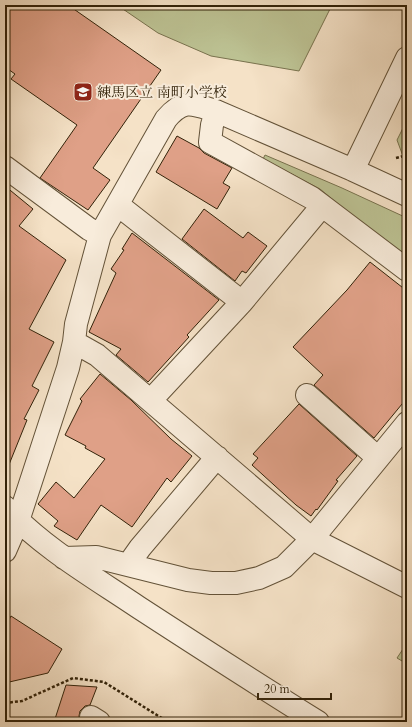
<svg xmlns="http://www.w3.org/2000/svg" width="412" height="727" viewBox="0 0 412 727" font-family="Cardo,'Noto Serif JP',serif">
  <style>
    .green { fill: #bdc394; stroke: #78724e }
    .building { fill: #dfa087; stroke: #322209 }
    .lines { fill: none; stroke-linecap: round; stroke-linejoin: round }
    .minor-casing { stroke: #635238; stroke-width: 24 }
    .path { stroke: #322209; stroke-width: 2.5; stroke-dasharray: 3 2; stroke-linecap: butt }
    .minor { stroke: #f8ecdb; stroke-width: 22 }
    .labels { text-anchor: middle; stroke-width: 4; stroke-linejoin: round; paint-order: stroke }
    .poi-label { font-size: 14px; fill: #322209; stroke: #f8ecdb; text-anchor: start }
  </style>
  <rect width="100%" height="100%" fill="#f5e2c7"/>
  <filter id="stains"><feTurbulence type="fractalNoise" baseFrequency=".005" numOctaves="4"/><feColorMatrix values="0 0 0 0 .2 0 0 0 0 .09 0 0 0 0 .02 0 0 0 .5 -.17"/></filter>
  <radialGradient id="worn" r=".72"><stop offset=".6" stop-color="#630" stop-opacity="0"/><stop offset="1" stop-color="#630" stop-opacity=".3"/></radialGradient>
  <!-- green -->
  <path class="green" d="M117 5H332L299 71 211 56 158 33Z
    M407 120V167L397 140Z
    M265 155 342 188 407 218V261L320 189 263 159Z
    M407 643V664L397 658Z"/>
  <!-- building -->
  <path class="building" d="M5 5H68L161 70 93 168 110 180 88 210 40 178 77 125 11 79 15 74 5 67Z
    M177 136 199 148 204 153 232 168 223 183 230 187 217 209 156 172Z
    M5 186 33 209 19 226 66 260 29 329 54 342 32 386 39 390 24 419 27 420 6 472 5 471Z
    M204 209 243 238 248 232 267 246 246 273 242 271 235 281 182 239Z
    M132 233 219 300 187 335 189 337 148 382 116 355 121 349 89 332 116 273 111 269 124 250 122 249Z
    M370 262 407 291V398L374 438 314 385 323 375 293 347 347 290Z
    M100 374 131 400 171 439 192 456 171 482 167 478 132 527 101 505 77 540 54 526 58 521 38 504 56 482 74 498 105 459 85 448 86 446 65 435 82 401 80 399Z
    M299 404 357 456 336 480 338 481 317 510 316 509 311 516 296 505 252 465 258 458 253 454Z
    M11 616 62 649 48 673 5 683V627Z
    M66 685 97 687 90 705 85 706 80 711 79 716 80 722H54Z"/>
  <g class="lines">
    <defs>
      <path id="minor" d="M216 111 212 125 210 142 312 198 407 270
        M5 167 89 229 100 235
        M353 170 407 58
        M118 205 242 302
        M74 342 97 355 312 539 407 587
        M307 395 378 458
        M151 400 242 302 322 206
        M5 507C43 548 92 576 138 607 198 646 257 684 318 722
        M5 551 18 521 68 368 74 342 76 324 100 235 166 119C184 98 192 104 216 111L353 170 407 195
        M64 558 96 557 188 580 211 583H236L259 578 284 567 312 539 407 423
        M128 565 140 548 217 457
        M91 717 99 722"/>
    </defs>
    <!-- minor casing -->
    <use href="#minor" class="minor-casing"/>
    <!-- path -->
    <path class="path" d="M396 158 407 155
      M5 703 22 701 73 678 104 682 168 722"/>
    <!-- minor -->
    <use href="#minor" class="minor"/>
  </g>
  <!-- icons -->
  <defs>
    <symbol id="school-square" viewBox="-11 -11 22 22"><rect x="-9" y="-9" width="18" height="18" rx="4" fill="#8f2418" stroke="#f8ecdb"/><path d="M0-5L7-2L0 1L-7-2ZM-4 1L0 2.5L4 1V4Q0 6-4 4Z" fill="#fff"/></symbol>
  </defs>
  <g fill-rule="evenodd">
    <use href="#school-square" x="72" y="81" width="22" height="22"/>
  </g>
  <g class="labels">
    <!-- poi labels -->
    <g class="poi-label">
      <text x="97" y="97">練馬区立 南町小学校</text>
    </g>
  </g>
  <!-- margin -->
  <rect width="412" height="727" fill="none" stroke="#f5e2c7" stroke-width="20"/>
  <rect x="6" y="6" width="400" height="715" fill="none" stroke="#322209" stroke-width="2"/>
  <rect x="10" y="10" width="392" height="707" fill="none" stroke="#322209"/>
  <!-- scale -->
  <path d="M258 693v6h73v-6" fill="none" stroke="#322209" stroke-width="2"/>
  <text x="264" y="693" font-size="12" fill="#322209" stroke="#f8ecdb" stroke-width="3" paint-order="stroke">20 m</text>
  <rect width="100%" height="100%" filter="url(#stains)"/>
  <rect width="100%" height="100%" fill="url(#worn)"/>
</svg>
